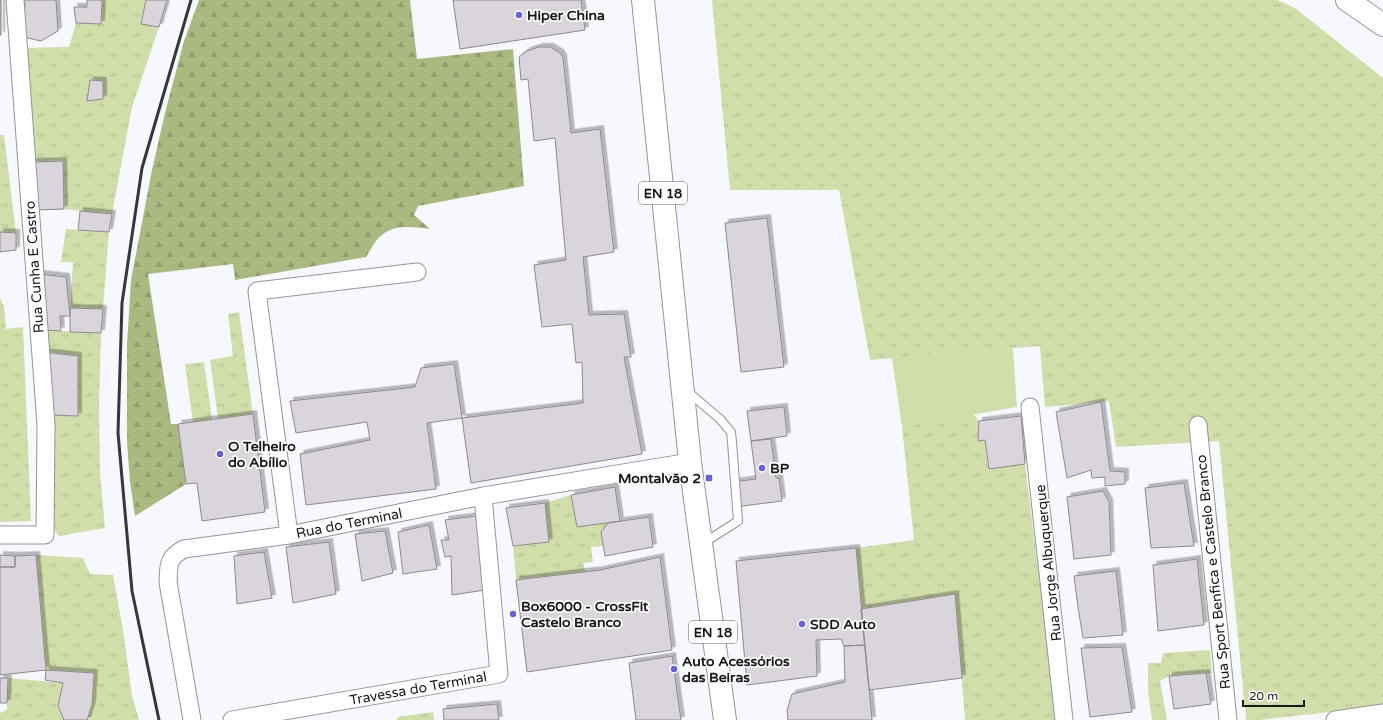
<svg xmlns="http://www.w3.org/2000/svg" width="1383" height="720" viewBox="0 0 1383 720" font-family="'Varela Round',sans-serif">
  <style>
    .grass { fill: url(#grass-tufts) }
    .forest { fill: url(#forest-firs) }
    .green { fill: #d1deaa }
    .building { fill: #dad5db; stroke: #8d898e; filter: url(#shadow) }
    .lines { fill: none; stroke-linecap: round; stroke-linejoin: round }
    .lane-casing { stroke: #94959b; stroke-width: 10 }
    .street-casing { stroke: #94959b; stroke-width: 19 }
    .secondary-casing { stroke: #94959b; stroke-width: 24 }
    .primary-casing { stroke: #94959b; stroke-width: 24 }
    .lane { stroke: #fff; stroke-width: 8 }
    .street { stroke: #fff; stroke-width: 17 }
    .secondary { stroke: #fff; stroke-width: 22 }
    .primary { stroke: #fff; stroke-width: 22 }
    .rail { stroke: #36373a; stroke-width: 3 }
    .poi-dot { fill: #6861db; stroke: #fff; stroke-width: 1.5 }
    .labels { text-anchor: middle; stroke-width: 3.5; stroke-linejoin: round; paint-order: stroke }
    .shield { fill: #fff; stroke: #5d5d5f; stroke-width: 1 }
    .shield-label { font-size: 13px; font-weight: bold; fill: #17181a }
    .poi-label { font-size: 14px; font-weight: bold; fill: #17181a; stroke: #fff; text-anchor: start }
    .street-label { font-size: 14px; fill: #17181a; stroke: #fff }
  </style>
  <defs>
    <pattern id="grass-tufts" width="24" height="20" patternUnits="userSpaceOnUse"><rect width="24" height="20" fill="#d1deaa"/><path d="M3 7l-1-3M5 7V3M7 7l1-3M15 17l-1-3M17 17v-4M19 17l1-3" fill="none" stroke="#b3be92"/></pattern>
    <pattern id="forest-firs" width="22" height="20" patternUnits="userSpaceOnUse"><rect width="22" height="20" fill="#abb880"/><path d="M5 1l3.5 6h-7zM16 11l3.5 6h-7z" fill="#929d6e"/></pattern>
    <filter id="shadow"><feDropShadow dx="3.5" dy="-3.5" stdDeviation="0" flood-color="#0004"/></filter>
  </defs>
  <rect width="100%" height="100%" fill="#f6f8fe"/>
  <!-- grass -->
  <path class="grass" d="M102 0H146L141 23 159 27 132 107 112 214 64 209 63 161 33 162 22 48 69 47 76 23 101 24Z
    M712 0H1277L1295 8 1383 78V706L1260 720H1246L1219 441 1116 447 1109 401 1045 407 1040 346 870 360 839 190H730Z
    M0 135H4L16 233 0 232Z
    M66 229 109 232 103 309 70 308 73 262H61Z
    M0 298 4 307 6 329 23 327 31 521 0 522Z
    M239 312 253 414 218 419 210 360 233 356 228 314Z
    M43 330 101 333 99 405 100 474 105 528 59 536 50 524 52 415 78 416V356L44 352Z
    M204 362 212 420 193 422 185 364Z
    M973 414 979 421 978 441 985 440 989 469 1025 464 1057 720H965L955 594 861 609 856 548 914 540 902 427Z
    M571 495 577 526 611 522 601 532 603 546 591 547 593 562 583 563 586 572 516 580 513 546 548 542 545 503Z
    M36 555 83 558 90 574 113 575 123 630 132 695 139 720H87L92 705 94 673 46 670Z
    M1210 650 1212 673 1169 676 1160 681 1167 720H1152L1148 691V663H1161L1163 653Z
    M8 678 63 683 58 706 64 720H0V713L7 710Z
    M433 712 434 720H397V717Z"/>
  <!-- forest -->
  <path class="forest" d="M199 0H410L417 59 513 49 524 186 418 206 414 215 430 229C415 227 396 224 383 234 376 239 371 249 366 257L235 280 233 264 148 274 171 424H178L186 484 135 516 130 482 127 442V345L131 280 152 170 165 113 184 41Z"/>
  <!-- green -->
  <path class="green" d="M1013 348 1017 407 902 427 892 358Z"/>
  <!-- building -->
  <path class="building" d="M0 0H1V35H0Z
    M25 0H56L58 31 41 41 23 37Z
    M87 0H102L101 24 76 23 74 7H87Z
    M146 0H167L159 27 141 24Z
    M453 0H581L585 30 460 49Z
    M539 47H550L560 53 563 58 571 133 600 129 614 252 583 257 589 315 624 314 631 357H624L642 454 471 483 462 418 583 403 582 362 576 363 572 324 542 327 534 265 566 260 555 138 534 141 528 79 521 80 519 57 527 51Z
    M90 80 103 81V99L87 101Z
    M63 161 64 209 35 210 33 162Z
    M80 211 112 214 109 232 78 230Z
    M767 218 784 367 741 372 725 223Z
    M0 232 16 233V250L0 252Z
    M39 274 66 277 70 316H60L61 331 43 330Z
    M70 308 103 309 101 333 70 332Z
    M44 352 78 356V416L52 415Z
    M454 364 462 418 427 423 436 489 306 505 300 454 370 440 367 422 296 433 290 401 415 387 421 368Z
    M1101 402 1110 471 1125 472V484L1105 486V477L1092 478 1091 470 1067 478 1056 412Z
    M784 407 787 436 751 441 747 411Z
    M253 414 265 512 202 521 197 483 186 484 178 424Z
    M1021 416 1025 464 989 469 985 440 978 441 979 421Z
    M771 439 776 478H779L782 501 735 507 732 482 756 479 751 441Z
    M1184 483 1194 546 1151 548 1145 488Z
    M615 487 620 521 577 527 571 495Z
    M1103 491 1109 502 1111 555 1074 559 1067 497Z
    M545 503 549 542 513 546 506 508Z
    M476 516 485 590 452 595 451 556 445 557 441 540H449L445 520Z
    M649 517 653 547 605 556 601 532 608 523Z
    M429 525 437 569 403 574 398 532Z
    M385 531 393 573 362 581 355 534Z
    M329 542 336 594 293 603 286 547Z
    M856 548 865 645 844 646 841 639 816 640 817 676 747 685 736 561Z
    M264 552 272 598 237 604 234 556Z
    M0 555 15 556V567H0Z
    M36 555 46 670 0 675V567H15V556Z
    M660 557 672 650 527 672 516 580 600 570Z
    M1197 559 1204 625 1158 631 1153 565Z
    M1116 571 1123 635 1083 638 1078 607 1074 576Z
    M955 594 962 678 869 690 861 609Z
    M865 645 872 720H788L787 710 792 694 845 682 844 646Z
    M1122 647 1132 712 1090 717 1081 648Z
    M672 656 681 720H636L629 663Z
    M46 670 94 673 92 705 87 720H64L58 706 63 683 45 680Z
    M1206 673 1211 704 1174 709 1169 676Z
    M0 678H8L7 703H0Z
    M497 704 499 720H444L443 709Z"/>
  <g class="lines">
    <defs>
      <path id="lane" d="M687 391 720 419 731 432 732 442 738 521 702 544"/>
      <path id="street" d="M1030 407 1064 720
        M1198 425 1228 720
        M0 535H45L46 425 15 0
        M289 535 257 291 417 272
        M192 720 168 582C169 565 167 558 184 549L289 535 483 496 690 462
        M232 720 499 674 483 496
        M1335 720 1383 713"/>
      <path id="secondary" d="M1347 0 1383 25"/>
      <path id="primary" d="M643 0 690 462 725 720"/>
    </defs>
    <!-- lane casing -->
    <use href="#lane" class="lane-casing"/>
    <!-- street casing -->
    <use href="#street" class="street-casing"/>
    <!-- secondary casing -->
    <use href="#secondary" class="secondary-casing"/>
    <!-- primary casing -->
    <use href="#primary" class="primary-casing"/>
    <!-- lane -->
    <use href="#lane" class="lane"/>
    <!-- street -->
    <use href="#street" class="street"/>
    <!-- secondary -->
    <use href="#secondary" class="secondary"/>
    <!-- primary -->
    <use href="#primary" class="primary"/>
    <!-- rail -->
    <path class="rail" d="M159 720 132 591 118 433 122 303 142 168 191 0"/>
  </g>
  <!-- markers -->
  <g class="poi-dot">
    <circle cx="519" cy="15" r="4"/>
    <circle cx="220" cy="454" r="4"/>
    <circle cx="762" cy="468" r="4"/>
    <rect x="705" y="474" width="8" height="8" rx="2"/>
    <circle cx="513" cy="614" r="4"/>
    <circle cx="802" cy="624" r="4"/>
    <circle cx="674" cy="669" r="4"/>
  </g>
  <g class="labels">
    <!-- shield labels -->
    <g class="shield">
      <rect x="639" y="182" width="48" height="22" rx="3"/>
      <rect x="689" y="621" width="48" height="22" rx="3"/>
    </g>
    <g class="shield-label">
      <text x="663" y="198">EN 18</text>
      <text x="713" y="637">EN 18</text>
    </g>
    <!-- poi labels -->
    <g class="poi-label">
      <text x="527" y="20">Hiper China</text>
      <text x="228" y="451">O Telheiro<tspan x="228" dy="16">do Abílio</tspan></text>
      <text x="770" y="473">BP</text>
      <text x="701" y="483" text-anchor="end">Montalvão 2</text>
      <text x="521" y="611">Box6000 - CrossFit<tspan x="521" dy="16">Castelo Branco</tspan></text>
      <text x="810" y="629">SDD Auto</text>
      <text x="682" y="666">Auto Acessórios<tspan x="682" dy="16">das Beiras</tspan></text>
    </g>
    <!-- street labels -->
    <g class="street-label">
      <text transform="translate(34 267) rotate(-94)" y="5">Rua Cunha E Castro</text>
      <text transform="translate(349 523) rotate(-11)" y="5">Rua do Terminal</text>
      <text transform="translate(1048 563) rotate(-96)" y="5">Rua Jorge Albuquerque</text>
      <text transform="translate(1213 572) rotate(-96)" y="5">Rua Sport Benfica e Castelo Branco</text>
      <text transform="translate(418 688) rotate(-10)" y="5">Travessa do Terminal</text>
    </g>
  </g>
  <!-- scale -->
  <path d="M1243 700v6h61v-6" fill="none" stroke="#17181a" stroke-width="2"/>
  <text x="1249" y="700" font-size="12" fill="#17181a" stroke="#ffffff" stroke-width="3" paint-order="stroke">20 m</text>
</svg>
